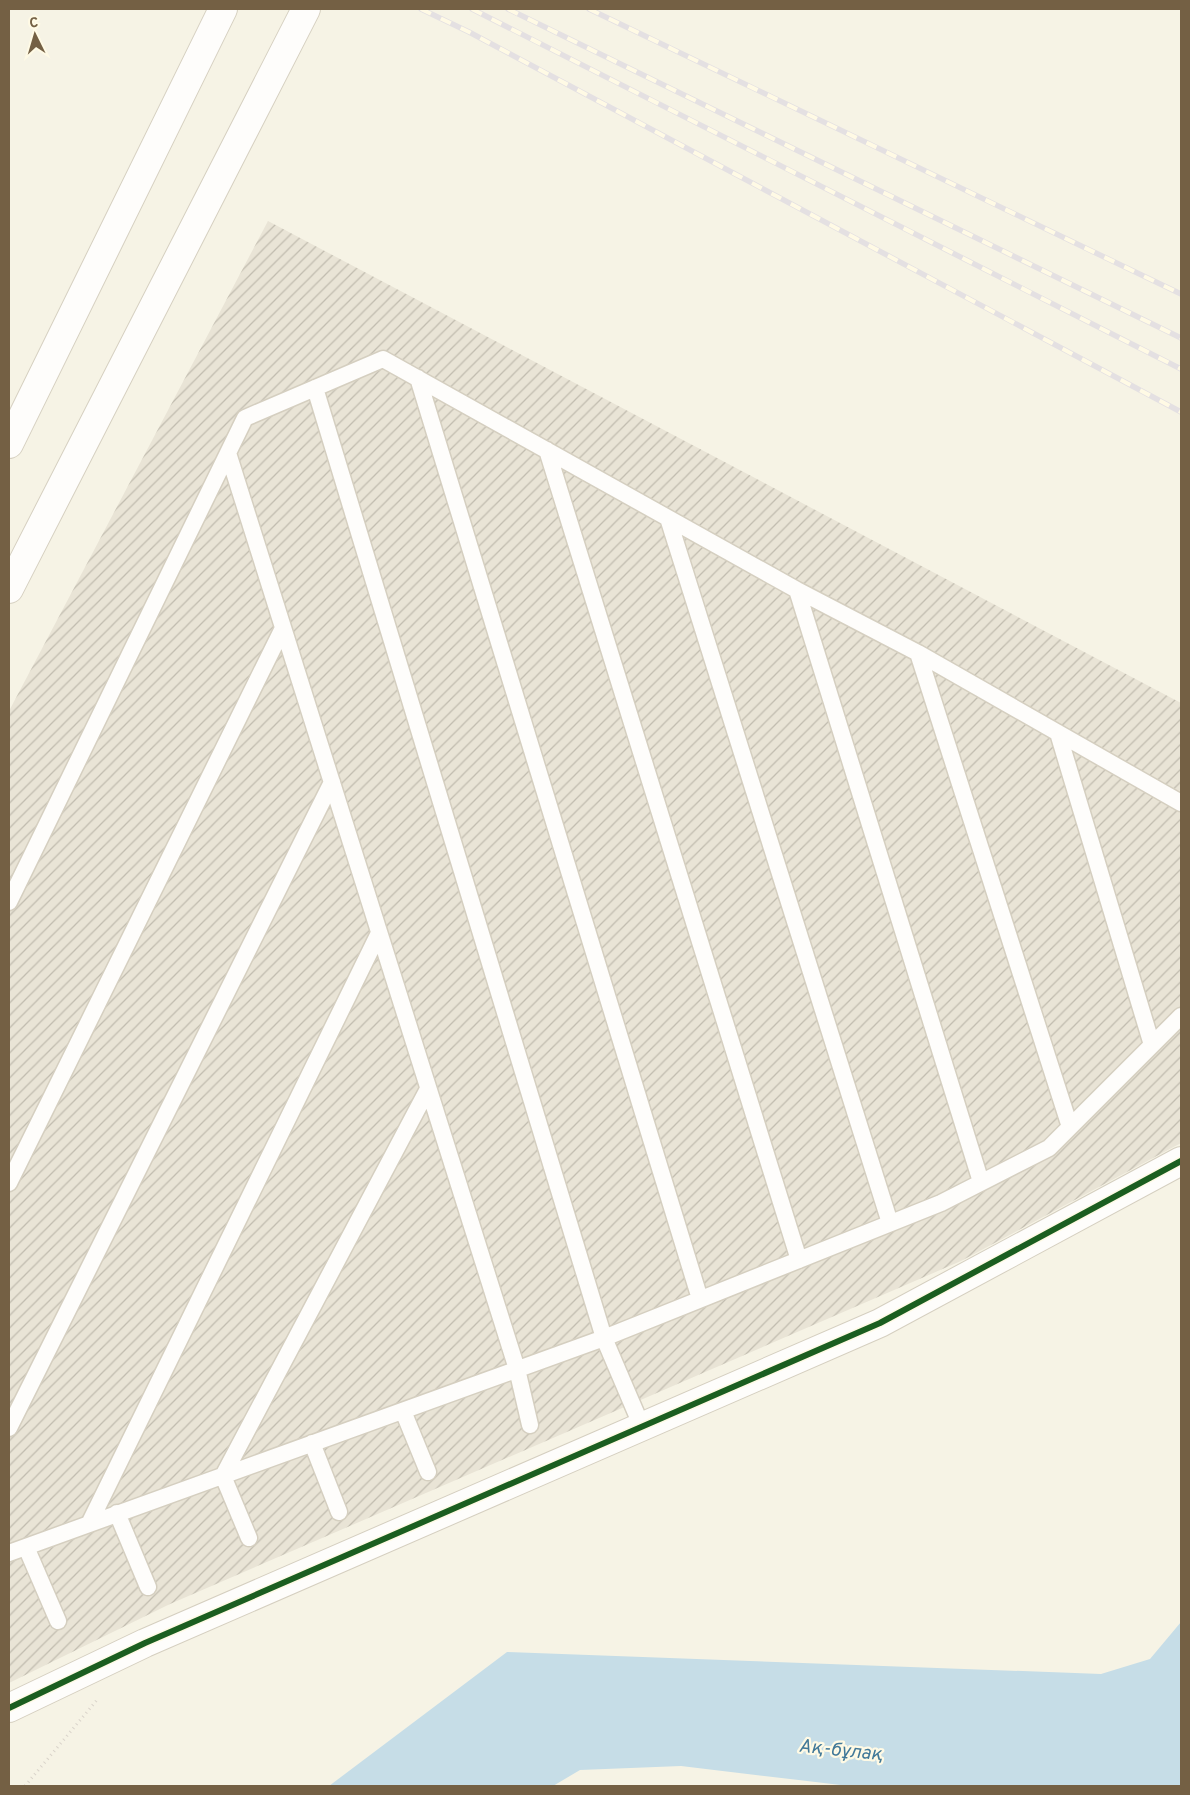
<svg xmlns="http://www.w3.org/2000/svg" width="1190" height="1795" viewBox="0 0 1190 1795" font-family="Overpass,sans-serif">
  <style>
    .industrial { fill: url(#industrial-furrows) }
    .water { fill: #c6dde7 }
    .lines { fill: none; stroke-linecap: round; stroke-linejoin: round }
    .lane-casing { stroke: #d5cfc0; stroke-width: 19 }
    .street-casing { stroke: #d5cfc0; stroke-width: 30 }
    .secondary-casing { stroke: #d6d0c1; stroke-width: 30 }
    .path { stroke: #d9d3ca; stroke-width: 3; stroke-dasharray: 1 4; stroke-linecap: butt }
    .lane { stroke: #fefdfb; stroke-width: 16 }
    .street { stroke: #fefdfb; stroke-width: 28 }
    .secondary { stroke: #fefdfb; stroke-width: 28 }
    .rail-casing { stroke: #e4e0e2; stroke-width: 5.5 }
    .rail { stroke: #fffae5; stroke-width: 4; stroke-dasharray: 11; stroke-linecap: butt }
    .cycleway-casing { stroke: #fffae5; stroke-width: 9 }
    .cycleway { stroke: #1b5e20; stroke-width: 6 }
    .labels { text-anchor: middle; stroke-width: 4.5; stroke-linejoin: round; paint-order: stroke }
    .water-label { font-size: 19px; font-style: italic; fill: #417898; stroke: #fffae5 }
  </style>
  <defs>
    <pattern id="industrial-furrows" width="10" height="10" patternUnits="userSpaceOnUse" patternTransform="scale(1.25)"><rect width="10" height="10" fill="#e9e4d6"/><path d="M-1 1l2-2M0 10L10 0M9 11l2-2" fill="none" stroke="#c1bcaf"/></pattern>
  </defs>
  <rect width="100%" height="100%" fill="#f6f3e5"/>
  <!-- industrial -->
  <path class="industrial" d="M268 221 1181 703V1143L961 1261 170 1604 9 1683V711Z"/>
  <!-- water -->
  <path class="water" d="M1181 1622V1785L1179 1786H849L681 1766 580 1770 553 1786H329L507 1652 1101 1674 1150 1659Z"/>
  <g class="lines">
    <defs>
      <path id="lane" d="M418 378 700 1299
        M315 388 604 1338 642 1427
        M547 450 799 1260
        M228 453 517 1369 530 1425
        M668 518 890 1223
        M797 590 981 1182
        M918 653 1070 1127
        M1058 733 1152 1045
        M9 902 245 418 383 359 797 590 918 653 1181 803
        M9 1183 283 628
        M403 1411 428 1472
        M9 1428 332 782
        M312 1443 339 1512
        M117 1513 148 1587
        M89 1524 379 933
        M249 1538 223 1476 428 1089
        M26 1547 58 1621
        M9 1553 604 1338 941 1203 1049 1148 1181 1016"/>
      <path id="street" d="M9 1708 145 1643 880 1323 1181 1161"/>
      <path id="secondary" d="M9 444 223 9
        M9 589 306 9"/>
    </defs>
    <!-- lane casing -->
    <use href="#lane" class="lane-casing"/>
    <!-- street casing -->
    <use href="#street" class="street-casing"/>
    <!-- secondary casing -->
    <use href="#secondary" class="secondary-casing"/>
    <!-- path -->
    <path class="path" d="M25 1786 97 1700"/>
    <!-- lane -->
    <use href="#lane" class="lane"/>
    <!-- street -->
    <use href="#street" class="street"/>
    <!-- secondary -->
    <use href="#secondary" class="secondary"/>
    <defs>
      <path id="rail" d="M421 9 469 32 1181 412
        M472 9 1181 369
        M508 9 1181 338
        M589 9 1181 294"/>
    </defs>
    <!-- rail casing -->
    <use href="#rail" class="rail-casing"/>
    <!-- rail -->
    <use href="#rail" class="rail"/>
    <defs>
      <path id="cycleway" d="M9 1708 145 1643 880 1323 1181 1161"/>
    </defs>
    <!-- cycleway casing -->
    <use href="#cycleway" class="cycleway-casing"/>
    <!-- cycleway -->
    <use href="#cycleway" class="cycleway"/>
  </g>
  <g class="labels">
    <!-- water labels -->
    <g class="water-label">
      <text transform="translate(841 1749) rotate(6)" y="7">Ақ-бұлақ</text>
    </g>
  </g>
  <!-- border -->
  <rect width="1190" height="1795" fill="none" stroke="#746044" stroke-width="20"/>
  <!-- north arrow -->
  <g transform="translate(35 35) rotate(355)" stroke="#fffae5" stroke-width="4" paint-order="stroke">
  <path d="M0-4L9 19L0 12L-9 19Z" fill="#746044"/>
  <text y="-8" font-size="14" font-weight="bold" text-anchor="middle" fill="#746044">С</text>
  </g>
</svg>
